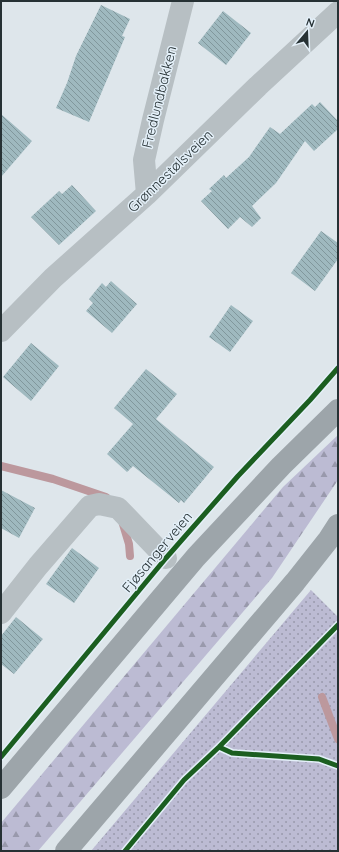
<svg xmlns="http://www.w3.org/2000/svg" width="339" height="852" viewBox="0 0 339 852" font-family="Quicksand,sans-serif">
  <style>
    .forest { fill: url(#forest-firs) }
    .park { fill: url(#park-dots) }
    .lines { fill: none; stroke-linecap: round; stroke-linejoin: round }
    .stream { stroke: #bc989d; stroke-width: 8 }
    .building { fill: url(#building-back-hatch) }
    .street { stroke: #b7bfc3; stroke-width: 22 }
    .highway { stroke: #9da5aa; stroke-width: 22 }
    .cycleway-casing { stroke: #e4f0f9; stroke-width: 8 }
    .cycleway { stroke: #1b5e20; stroke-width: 5 }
    .labels { text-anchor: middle; stroke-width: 3; stroke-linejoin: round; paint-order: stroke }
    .street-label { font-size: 14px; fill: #263134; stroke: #e4f0f9 }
  </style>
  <defs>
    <pattern id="forest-firs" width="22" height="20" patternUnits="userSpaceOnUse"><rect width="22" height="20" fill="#bcbbd3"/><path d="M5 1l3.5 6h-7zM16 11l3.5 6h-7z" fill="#9999ac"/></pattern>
    <pattern id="park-dots" width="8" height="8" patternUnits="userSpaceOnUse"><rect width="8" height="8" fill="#bcbbd3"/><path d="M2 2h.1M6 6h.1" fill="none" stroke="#9999ac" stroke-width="1.8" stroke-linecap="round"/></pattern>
    <pattern id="building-back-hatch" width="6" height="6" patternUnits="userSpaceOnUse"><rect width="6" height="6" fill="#9fb9bf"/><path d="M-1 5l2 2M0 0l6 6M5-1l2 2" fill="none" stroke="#81979c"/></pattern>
  </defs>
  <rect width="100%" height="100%" fill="#dee6eb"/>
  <!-- forest -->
  <path class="forest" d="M338 435V480L272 578 38 851H1V823L283 487Z"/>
  <!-- park -->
  <path class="park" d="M311 590 338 617V851H91Z"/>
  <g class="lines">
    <!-- stream -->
    <path class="stream" d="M1 466 53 479 106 497
      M122 521 129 544 130 556
      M322 697 338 739"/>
  </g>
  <!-- building -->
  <path class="building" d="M101 5 130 19 122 36 125 37 89 122 56 108 67 83 76 56Z
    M223 11 251 33 226 65 198 43Z
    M320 102 338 121V129L314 151 305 141 276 183 252 206 261 218 252 227 240 217 228 229 201 201 212 191 209 189 224 175 226 178 249 157 270 127 280 134 312 104 315 107Z
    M1 114 32 141 1 177Z
    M72 185 96 211 59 245 31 217 59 191 62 194Z
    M321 231 338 243V259L315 291 291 273Z
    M111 281 137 304 112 333 86 311 93 303 89 299 102 283 106 287Z
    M231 305 253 321 230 352 209 337Z
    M31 343 59 366 31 401 3 377Z
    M146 369 177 394 156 419 214 467 184 503 181 500 179 503 133 466 127 472 107 454 133 424 114 408Z
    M1 490 35 508 19 538 1 528Z
    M72 548 99 568 74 603 46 584Z
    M16 617 43 639 14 674 1 664V636Z"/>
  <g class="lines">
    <!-- street -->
    <path class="street" d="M147 194 144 160 153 120 183 1
      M1 331 53 278 147 194 258 86 338 12
      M1 613 38 566 90 506 99 504 118 508 166 558"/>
    <!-- highway -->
    <path class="highway" d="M1 788 196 557 281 466 338 410
      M66 851 295 582 329 539 338 525"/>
    <defs>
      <path id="cycleway" d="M219 747 232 753 319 759 338 766
        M1 757 166 558 238 476 310 400 338 368
        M125 851 184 780 219 747 338 625"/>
    </defs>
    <!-- cycleway casing -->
    <use href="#cycleway" class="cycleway-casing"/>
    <!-- cycleway -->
    <use href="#cycleway" class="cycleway"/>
  </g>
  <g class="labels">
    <!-- street labels -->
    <g class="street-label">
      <text transform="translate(159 97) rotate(-76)" y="5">Fredlundbakken</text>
      <text transform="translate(170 171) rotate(-44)" y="5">Grønnestølsveien</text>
      <text transform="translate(157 552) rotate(-50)" y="5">Fjøsangerveien</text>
    </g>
  </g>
  <!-- border -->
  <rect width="339" height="852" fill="none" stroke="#263134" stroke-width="4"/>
  <!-- north arrow -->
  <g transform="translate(307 32) rotate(19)" stroke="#e4f0f9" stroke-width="3" paint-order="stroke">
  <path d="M0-3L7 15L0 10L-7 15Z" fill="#263134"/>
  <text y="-6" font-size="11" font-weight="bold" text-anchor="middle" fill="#263134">N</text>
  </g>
</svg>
